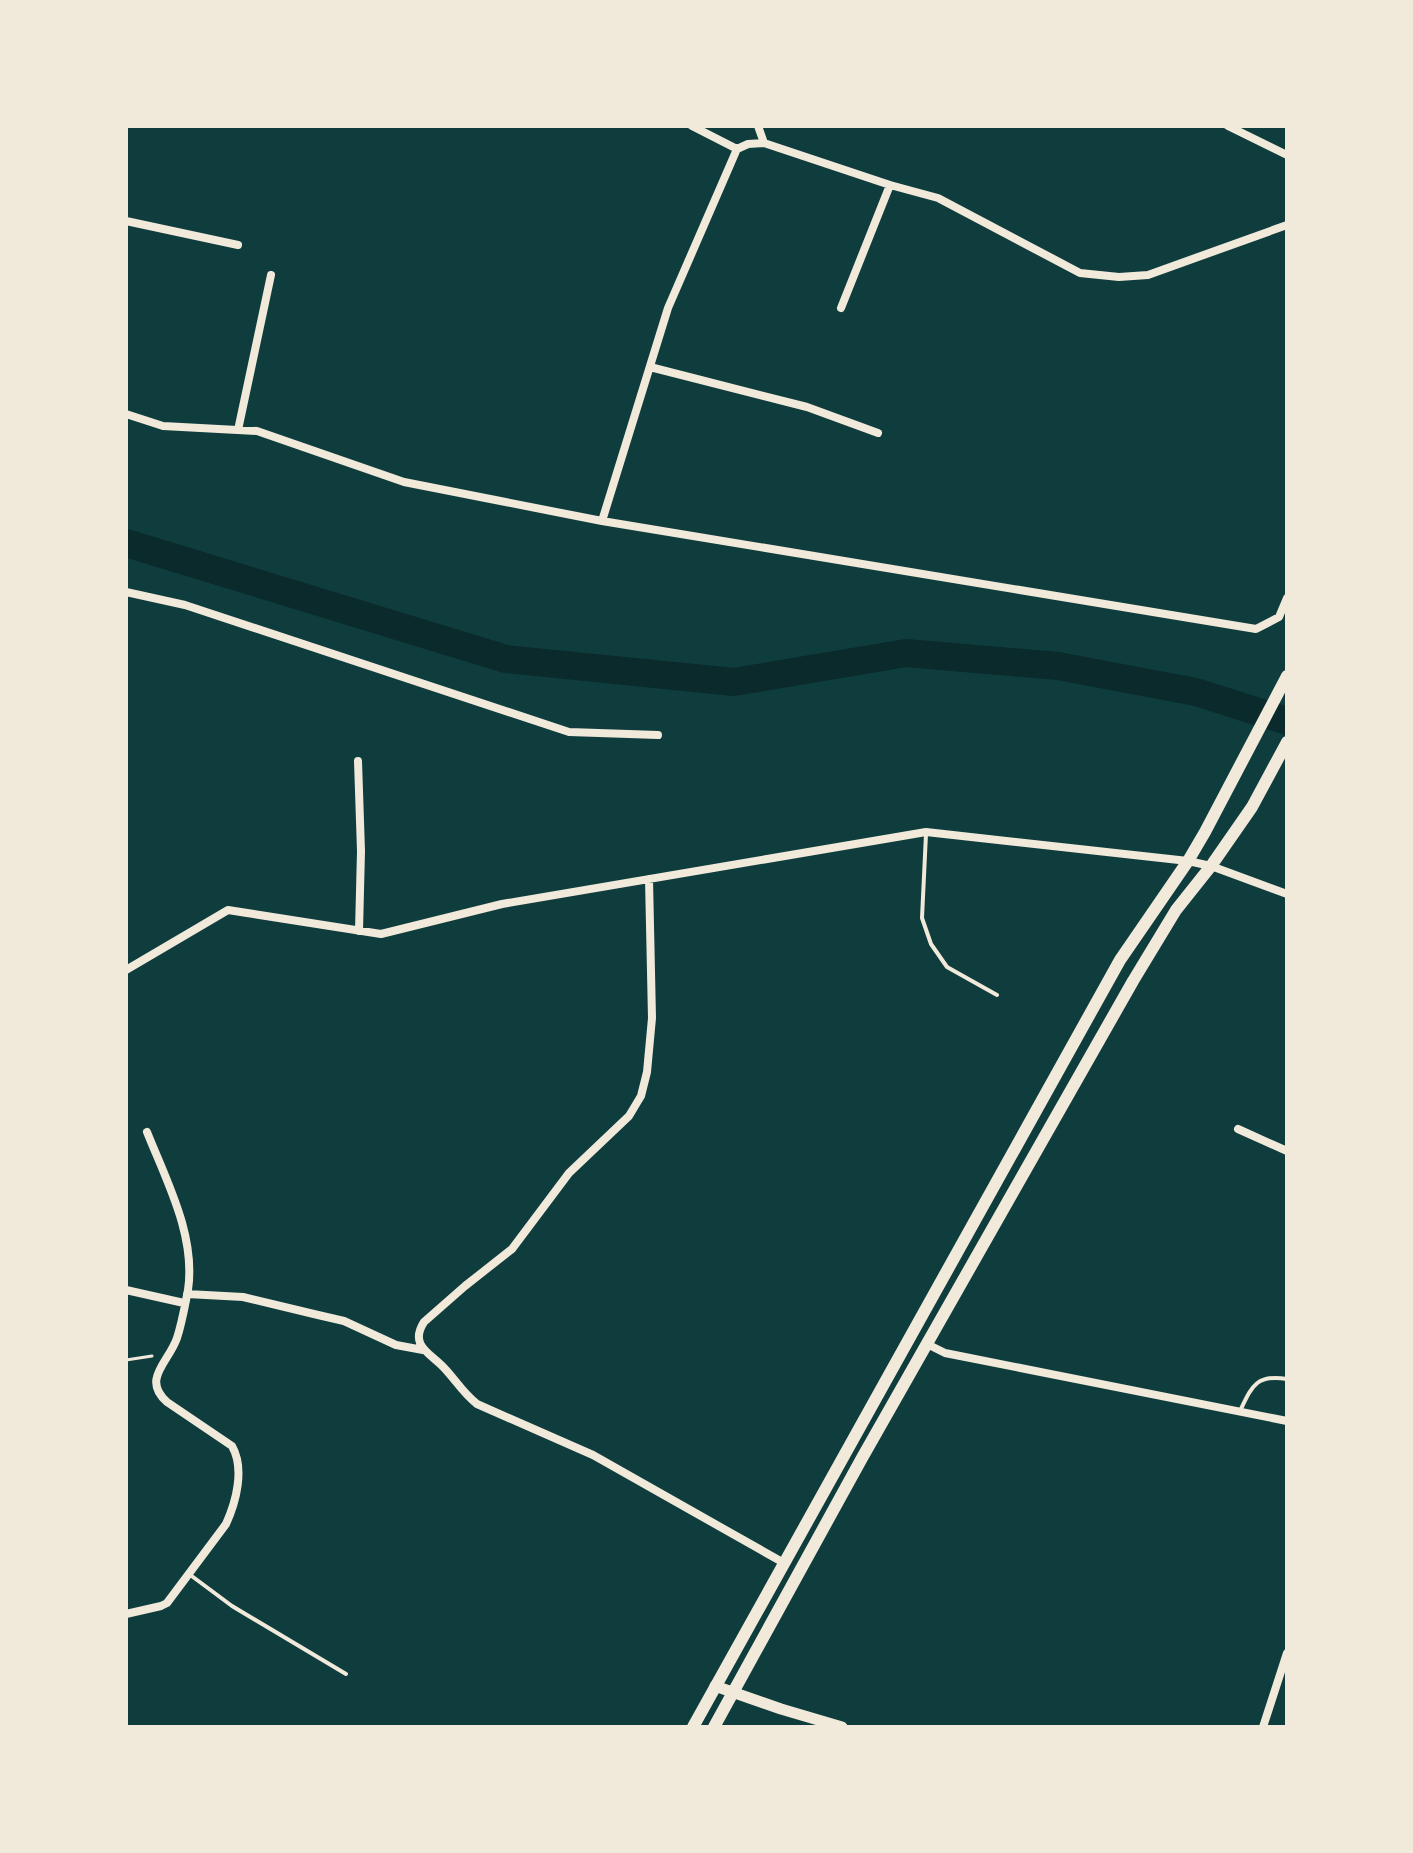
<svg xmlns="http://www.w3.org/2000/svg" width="1413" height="1853" viewBox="0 0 1413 1853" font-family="'Fira Sans Condensed',sans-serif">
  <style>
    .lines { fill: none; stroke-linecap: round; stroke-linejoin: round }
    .river { stroke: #0a2a2b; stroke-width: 28 }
    .path { stroke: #f1e9da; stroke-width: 3 }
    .service { stroke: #f1e9da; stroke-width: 4 }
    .minor { stroke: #f1e9da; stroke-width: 8 }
    .tertiary { stroke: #f1e9da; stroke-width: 11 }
    .secondary { stroke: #f1e9da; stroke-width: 12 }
  </style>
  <rect width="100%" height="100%" fill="#0f3d3e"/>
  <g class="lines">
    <!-- river -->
    <path class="river" d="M126 543 506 659 734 682 906 653 1058 666 1196 692 1287 721"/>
    <!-- path -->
    <path class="path" d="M126 1360 152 1356"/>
    <!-- service -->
    <path class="service" d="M926 834 922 918 931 944 947 967 997 995
      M1240 1411C1252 1386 1256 1374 1287 1379
      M189 1574 232 1606 346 1674"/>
    <!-- minor -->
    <path class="minor" d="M692 126 737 149
      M758 126 764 143
      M1228 126 1287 155
      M126 221 238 245
      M841 308 890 185
      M650 367 807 407 878 433
      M126 414 163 426 257 431 404 482 602 521 1256 629 1279 617 1287 598
      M238 430 271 275
      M602 521 668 308 737 149 748 144 764 143 890 185 938 198 1080 273 1119 277 1148 275 1287 225
      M126 592 185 605 569 732 658 735
      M358 761 361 851 359 931
      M649 879 652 1018 647 1072 641 1096 629 1116 569 1173 512 1249 465 1286 424 1322C408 1347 433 1354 446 1370 457 1382 464 1394 477 1404L593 1455 784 1563
      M126 970 228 910 381 934 502 904 926 832 1188 861 1211 866 1287 894
      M1238 1129 1287 1151
      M126 1290 184 1303
      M187 1294 243 1297 318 1315 344 1321 396 1345 423 1350
      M927 1344 945 1353 1287 1421
      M126 1614 161 1606 167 1603 226 1524C236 1502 245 1469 232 1446L167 1402C141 1379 169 1362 177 1338 182 1323 185 1305 188 1290 196 1236 167 1182 147 1132
      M1263 1727 1287 1653"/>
    <!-- tertiary -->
    <path class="tertiary" d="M715 1686 781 1709 842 1727"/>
    <!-- secondary -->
    <path class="secondary" d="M693 1727 1120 960 1188 861 1205 832 1287 676
      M714 1727 862 1458 1133 981 1176 910 1211 866 1252 807 1287 742"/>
  </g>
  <!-- border -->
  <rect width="1413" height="1853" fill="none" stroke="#f1e9da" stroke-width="256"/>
</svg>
